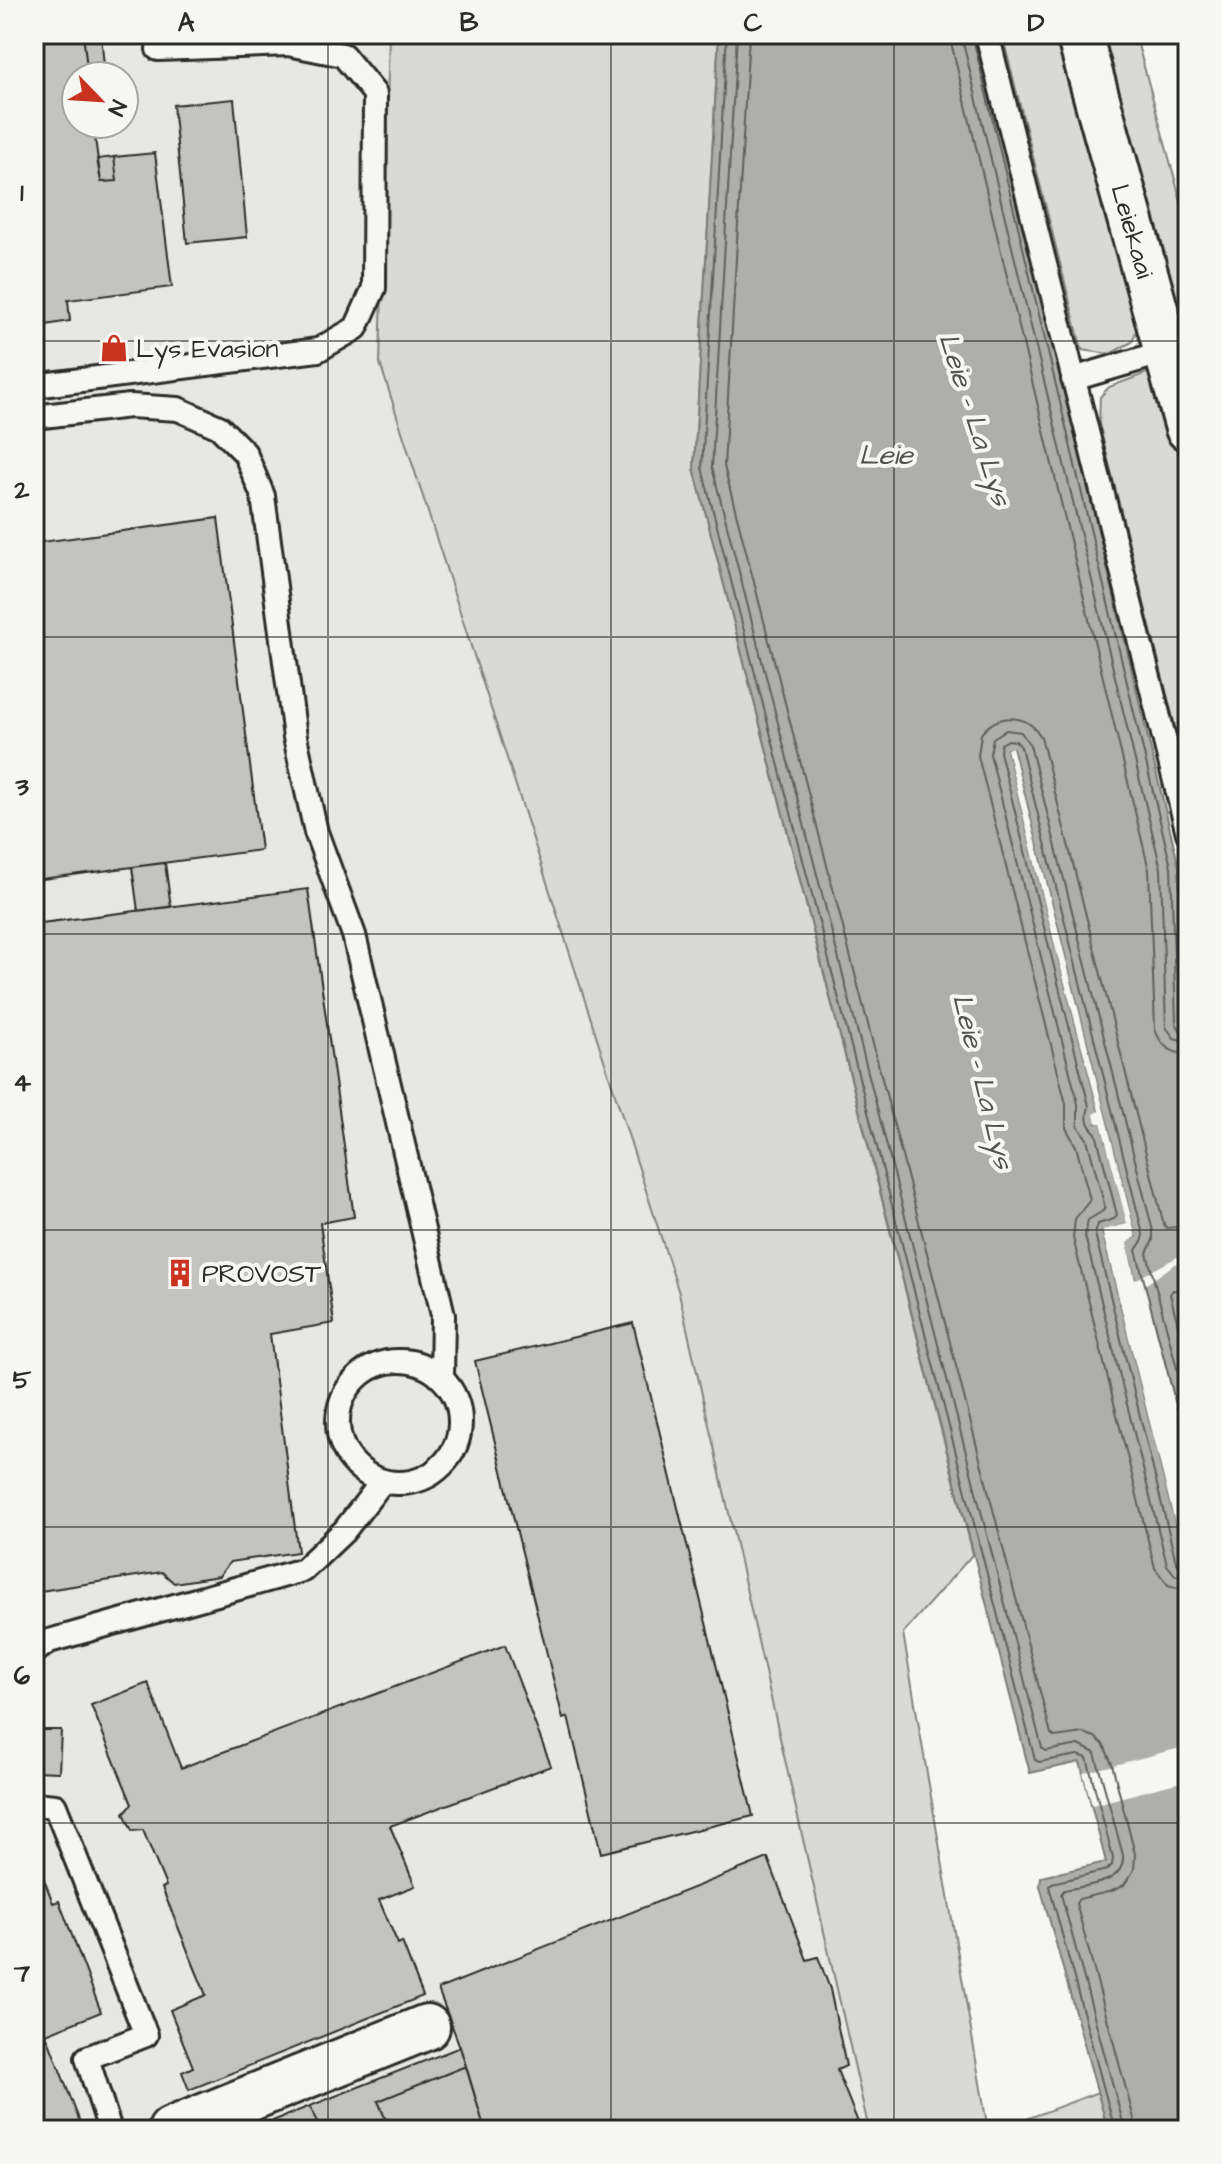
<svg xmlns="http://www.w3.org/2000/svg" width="1222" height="2164" viewBox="0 0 1222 2164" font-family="'Architects Daughter',sans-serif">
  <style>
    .built { fill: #e7e7e3; fill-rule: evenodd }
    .green { fill: #d9d9d5; stroke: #828280; stroke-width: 2 }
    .water { fill: #aeaeab; stroke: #7a7a78; stroke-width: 2 }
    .pier { fill: #f6f6f2 }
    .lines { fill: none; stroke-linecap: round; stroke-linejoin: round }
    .shore { stroke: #5f5f5e; stroke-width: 2 }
    .building { fill: #c3c3c0; stroke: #2b2b2b; stroke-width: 2 }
    .lane-casing { stroke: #2b2b2b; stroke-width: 28 }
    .street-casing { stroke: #2b2b2b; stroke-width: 50 }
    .lane { stroke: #f6f6f2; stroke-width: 22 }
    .street { stroke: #f6f6f2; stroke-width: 44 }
    .grid { fill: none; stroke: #2b2b2b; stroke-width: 2; stroke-opacity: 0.55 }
    .labels { text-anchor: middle; stroke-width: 8; stroke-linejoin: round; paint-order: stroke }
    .street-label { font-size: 26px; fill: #2b2b2b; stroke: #f6f6f2 }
    .poi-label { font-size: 26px; fill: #2b2b2b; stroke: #f6f6f2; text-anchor: start }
    .water-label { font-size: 28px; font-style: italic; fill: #525251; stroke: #f6f6f2 }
    .neatline { fill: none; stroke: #2b2b2b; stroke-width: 3 }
    .grid-label { font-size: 26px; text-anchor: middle; font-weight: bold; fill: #2b2b2b }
  </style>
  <rect width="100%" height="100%" fill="#f6f6f2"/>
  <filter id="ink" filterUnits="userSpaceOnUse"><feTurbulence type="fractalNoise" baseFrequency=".0125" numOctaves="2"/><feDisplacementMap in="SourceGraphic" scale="16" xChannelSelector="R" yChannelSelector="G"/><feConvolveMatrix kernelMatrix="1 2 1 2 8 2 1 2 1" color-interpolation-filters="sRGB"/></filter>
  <g filter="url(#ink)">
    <!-- built -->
    <path class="built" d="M34 34H389L380 363 679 1293 869 2130H34ZM76 76H124V124H76Z"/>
    <!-- green -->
    <path class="green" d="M389 34H719L694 468 973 1554 903 1633 988 2130H869L679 1293 380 363Z
      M1002 34H1063L1138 326 1132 342 1110 354 1082 350Z
      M1100 34H1135L1188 227V353Z
      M1155 370 1188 487V778L1099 424 1100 397 1109 387Z
      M1098 2092 1108 2130H997Z"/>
    <!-- water -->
    <path class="water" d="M719 34H979L1179 867 1182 996 1188 1079V1256H1180L1188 1262V1483L1126 1243 1136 1237 1013 748 1007 749 1056 950 1099 1112 1096 1123 1101 1122 1128 1224 1102 1231 1188 1575V2130H1108L1040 1886 1041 1877 1106 1862 1080 1762 1030 1773 694 468Z"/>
    <!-- pier -->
    <path class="pier" d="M1012 747 1136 1237 1127 1243 1135 1280 1179 1256H1188V1263L1178 1262 1145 1285 1188 1455V1487L1184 1484 1123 1244 1131 1235 1129 1228 1107 1233 1188 1559V1575L1102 1230 1127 1224 1101 1123H1096L1094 1114 1099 1111 1056 950 1007 749Z
      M1188 1746V1780L1092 1805 1083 1773Z"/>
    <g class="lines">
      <!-- shore -->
      <path class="shore" d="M727 34 702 468 1035 1760 1039 1762 1078 1755 1087 1758 1113 1858 1112 1865 1107 1870 1052 1883 1049 1886 1115 2130
        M737 34 712 467 1042 1748 1046 1751 1079 1745 1095 1753 1123 1855C1125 1885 1086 1885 1064 1890L1061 1894 1125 2130
        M749 34 724 466 1051 1734 1055 1737 1083 1733 1095 1737 1104 1745 1112 1764 1135 1854 1134 1870 1124 1885 1112 1891 1079 1899 1076 1903 1137 2130
        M949 34 1149 870 1155 1029C1160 1045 1171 1054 1188 1054
        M961 34 1161 869 1166 1027 1174 1038 1188 1042
        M972 34 1171 867 1176 1023 1180 1030 1188 1032
        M1188 1226 1167 1228 1164 1225 1041 737C1027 713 998 712 981 734L978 756 1066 1104V1128L1076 1146 1090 1200 1075 1219 1073 1238 1155 1568 1168 1585 1188 1591
        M1188 1291 1173 1290 1170 1294 1188 1364
        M1188 1411 1147 1253 1153 1240V1231L1030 745 1021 732 1006 730 993 738 990 754 1078 1104V1126L1087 1139 1105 1207 1103 1211 1088 1220 1085 1236 1167 1565 1175 1575 1188 1579
        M1188 1451 1136 1250 1143 1240V1234L1021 747 1016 741 1008 740 1001 744 1000 752 1089 1106C1086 1117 1086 1124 1096 1133L1117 1215 1114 1219 1098 1224 1095 1234 1176 1562 1181 1568 1188 1569"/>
    </g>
    <!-- building -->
    <path class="building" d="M34 34H83L88 76H76V124H93L101 182 117 181 114 157 155 153 172 287 68 300 70 321 34 327Z
      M83 34H101L105 76H88Z
      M234 99 247 237 187 243 173 105Z
      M114 157 117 181 101 182 97 159Z
      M218 518 261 850 34 880V543Z
      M165 863 171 907 138 911 132 867Z
      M308 889 354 1217 320 1223 334 1323 270 1334 298 1552 230 1562 219 1576 174 1583 162 1572 34 1592V924Z
      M633 1323 753 1816 601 1853 568 1717 563 1719 475 1361Z
      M505 1645 551 1766 390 1826 415 1886 379 1900 398 1944 402 1942 423 1996 189 2090 182 2072 193 2067 170 2010 206 1995 162 1888 166 1886 143 1830 132 1831 124 1813 132 1804 91 1705 148 1683 181 1768Z
      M43 1730H61L59 1772 34 1771V1732Z
      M34 1853 53 1903 59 1901 101 2012 46 2034 83 2130H34Z
      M768 1858 807 1960 818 1957 830 1989 846 2066 837 2070 861 2130H485L460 2047 438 1989Z
      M460 2047 466 2066 378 2101 390 2130H320L310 2106Z
      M466 2066 485 2130H390L378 2101Z
      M310 2106 320 2130H250Z"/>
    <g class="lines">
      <defs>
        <path id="lane" d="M987 34 1188 833
          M1073 379 1168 351
          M34 386 318 350 356 328 374 288 375 94 343 55 288 44 158 49
          M34 417 130 406 178 409 219 427 245 453 263 496 295 737 316 832 354 935 443 1315 442 1378
          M338 1422a61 61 0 1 1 122 0a61 61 0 1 1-122 0Z
          M34 1652 49 1641 303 1570 344 1531 382 1482
          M34 1804 55 1806 146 2035 87 2058 110 2130"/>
        <path id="street" d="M1079 34 1188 428
          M171 2130 427 2027"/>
      </defs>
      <!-- lane casing -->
      <use href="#lane" class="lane-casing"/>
      <!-- street casing -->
      <use href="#street" class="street-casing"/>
      <!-- lane -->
      <use href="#lane" class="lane"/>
      <!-- street -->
      <use href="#street" class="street"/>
    </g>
  </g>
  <!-- grid -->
  <path class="grid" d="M328 34V2130M611 34V2130M894 34V2130M34 341H1188M34 637H1188M34 934H1188M34 1230H1188M34 1527H1188M34 1823H1188"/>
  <!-- icons -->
  <defs>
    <symbol id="shop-bare" viewBox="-9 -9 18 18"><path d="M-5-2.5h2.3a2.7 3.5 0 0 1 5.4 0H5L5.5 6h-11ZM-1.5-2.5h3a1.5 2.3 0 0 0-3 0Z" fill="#c8321e" stroke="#f6f6f2" stroke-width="2.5" paint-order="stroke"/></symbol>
    <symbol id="building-bare" viewBox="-9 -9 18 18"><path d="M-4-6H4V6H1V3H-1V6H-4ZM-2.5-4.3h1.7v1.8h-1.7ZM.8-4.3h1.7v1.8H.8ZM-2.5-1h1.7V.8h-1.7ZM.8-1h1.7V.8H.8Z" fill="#c8321e" stroke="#f6f6f2" stroke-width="2.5" paint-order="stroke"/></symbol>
  </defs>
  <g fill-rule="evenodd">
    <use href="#shop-bare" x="94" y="328" width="40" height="40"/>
    <use href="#building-bare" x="160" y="1253" width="40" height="40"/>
  </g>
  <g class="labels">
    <!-- street labels -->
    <g class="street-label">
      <text transform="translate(1133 231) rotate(74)" y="9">Leiekaai</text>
    </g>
    <!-- poi labels -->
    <g class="poi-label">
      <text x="136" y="357">Lys Evasion</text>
      <text x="202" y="1282">PROVOST</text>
    </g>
    <!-- water labels -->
    <g class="water-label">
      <text transform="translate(976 419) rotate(72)" y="10">Leie - La Lys</text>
      <text x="886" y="464">Leie</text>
      <text transform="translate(984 1081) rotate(76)" y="10">Leie - La Lys</text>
    </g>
  </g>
  <!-- margin -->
  <rect width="1222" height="2164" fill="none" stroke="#f6f6f2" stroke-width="88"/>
  <!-- north arrow -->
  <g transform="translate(100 100) rotate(115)"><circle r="38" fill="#f6f6f2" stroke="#a5a5a2" stroke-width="2"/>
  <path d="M0-6L14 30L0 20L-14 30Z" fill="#c8321e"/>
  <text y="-12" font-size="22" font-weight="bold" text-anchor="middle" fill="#2b2b2b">N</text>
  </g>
  <rect x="44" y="44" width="1134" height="2076" class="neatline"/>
  <g class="grid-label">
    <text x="186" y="31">A</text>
    <text x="469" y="31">B</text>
    <text x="753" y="31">C</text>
    <text x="1036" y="31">D</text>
    <text x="22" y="201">1</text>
    <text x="22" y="498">2</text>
    <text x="22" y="795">3</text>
    <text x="22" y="1091">4</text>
    <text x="22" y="1388">5</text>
    <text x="22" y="1684">6</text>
    <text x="22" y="1981">7</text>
  </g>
</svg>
